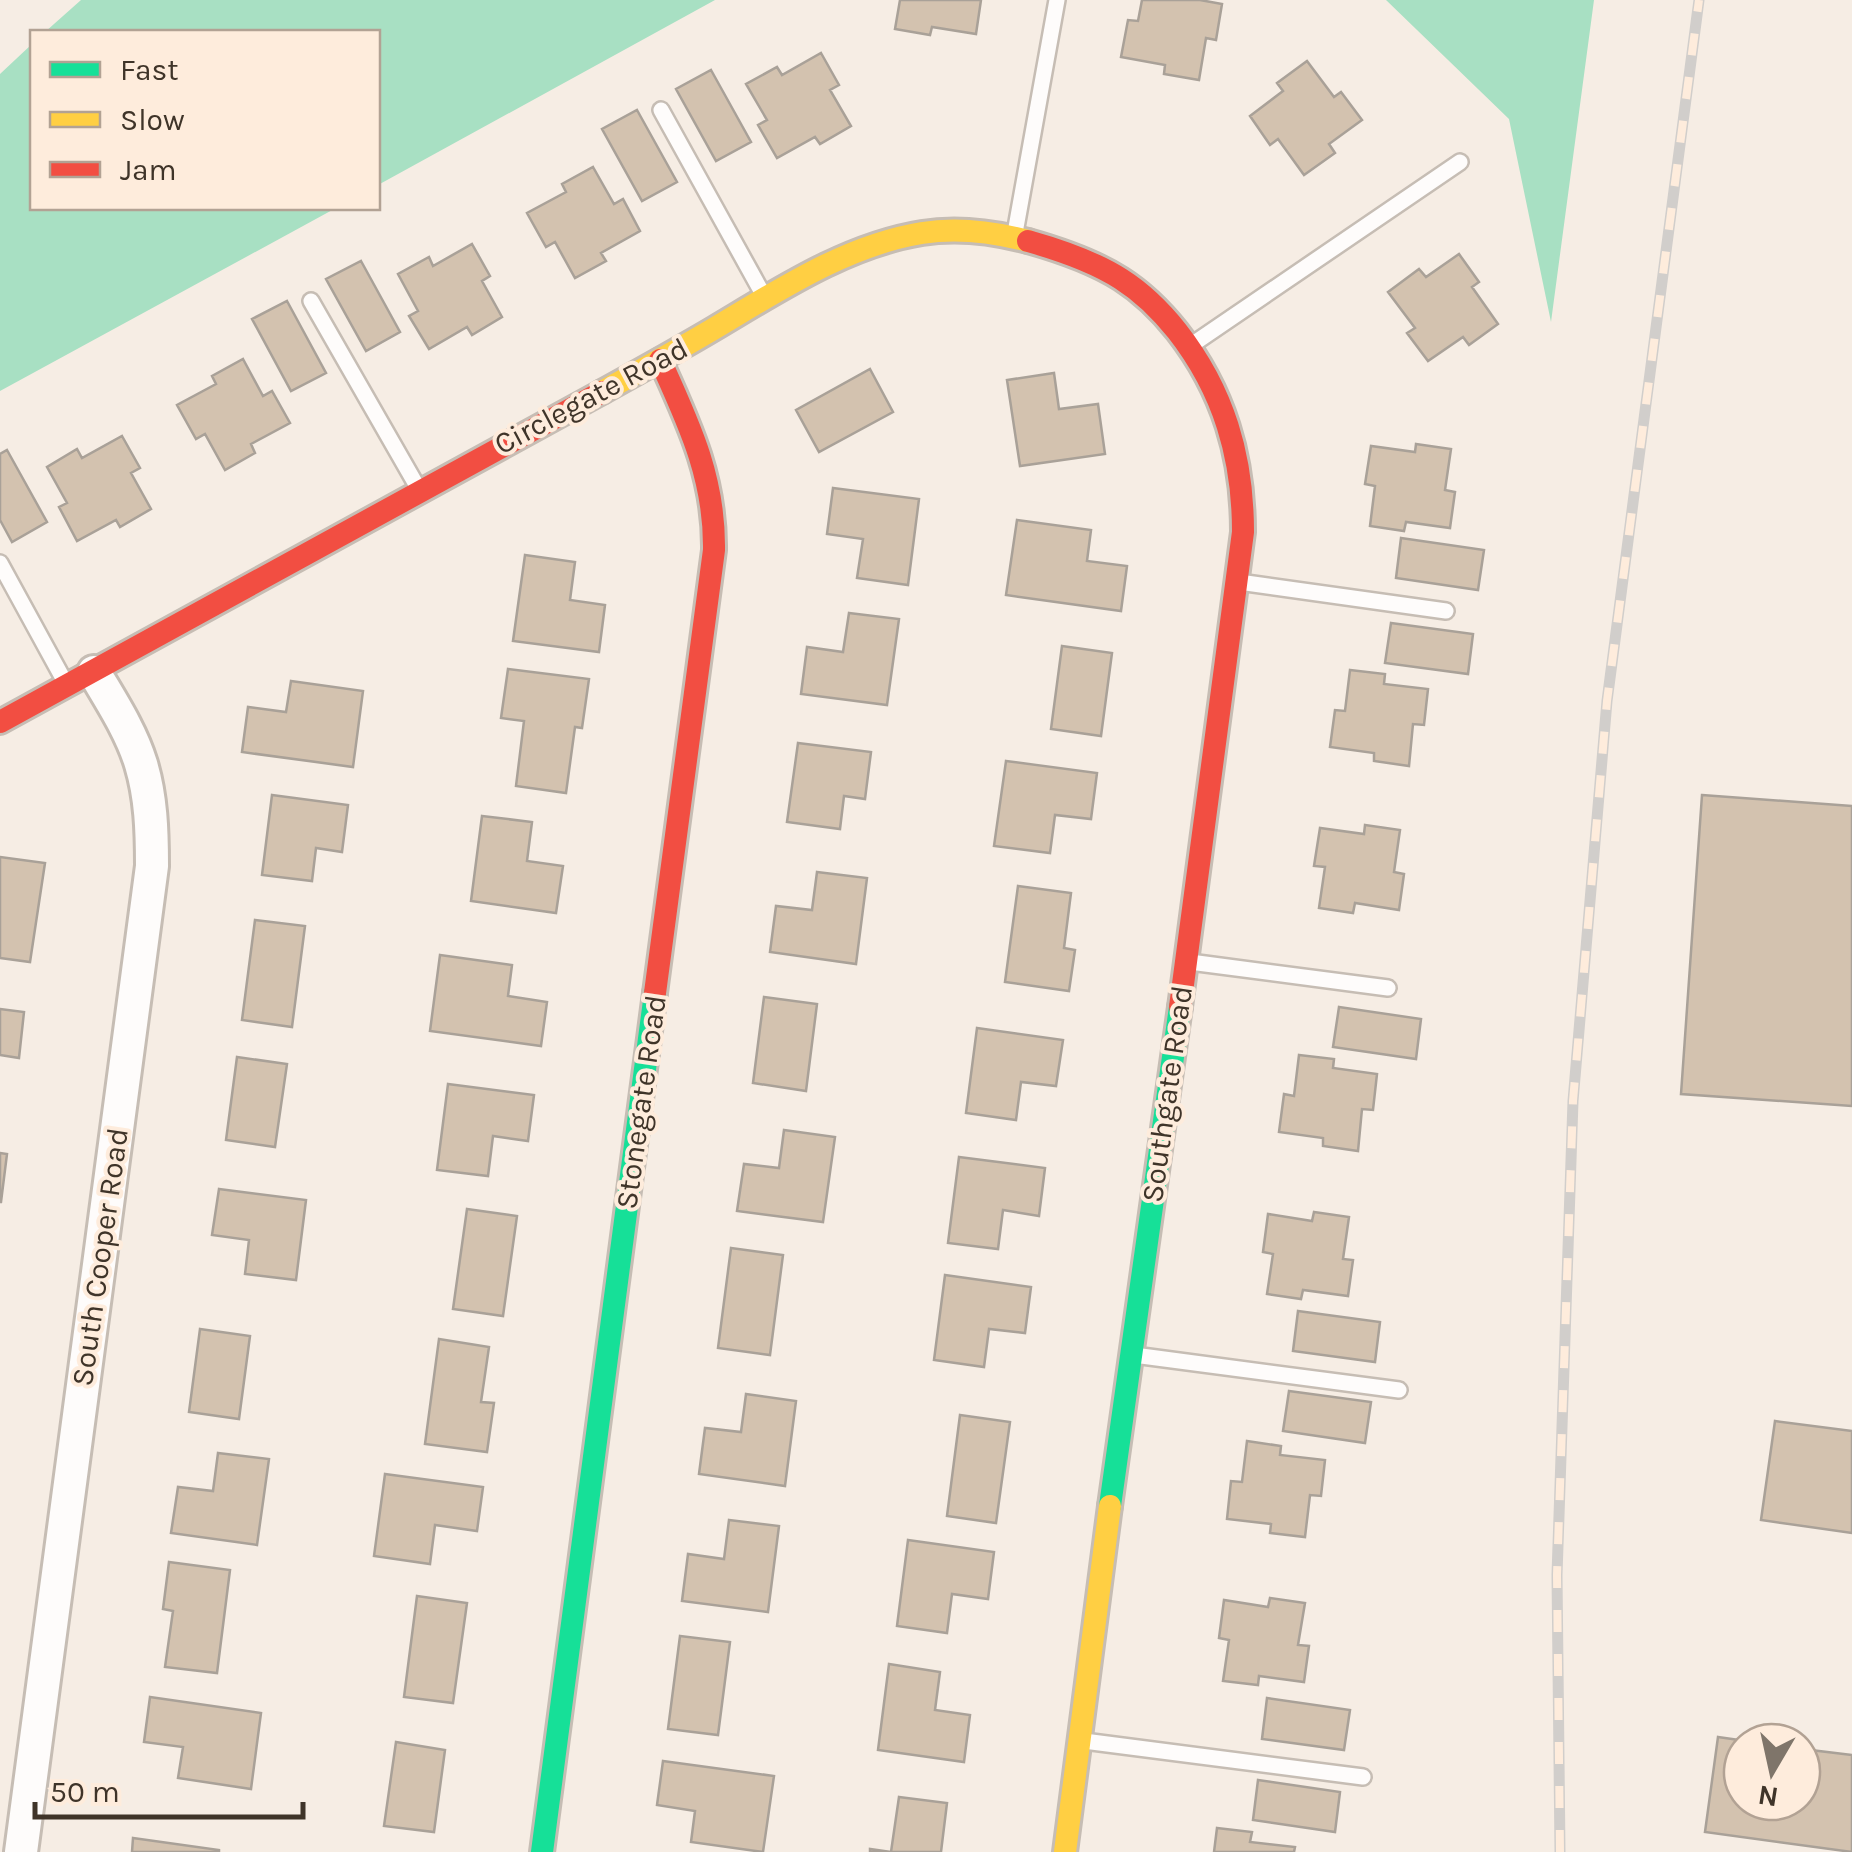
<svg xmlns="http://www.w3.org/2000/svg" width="1852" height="1852" viewBox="0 0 1852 1852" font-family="Karla,sans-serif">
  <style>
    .green { fill: #a8e0c3 }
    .building { fill: #d3c2af; stroke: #a9a198; stroke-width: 2.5 }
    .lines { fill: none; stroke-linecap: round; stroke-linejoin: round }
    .lane-casing { stroke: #c6bdb4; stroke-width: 20 }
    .street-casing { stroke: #c6bdb4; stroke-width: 38 }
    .fast-casing { stroke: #c6bdb4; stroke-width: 28 }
    .slow-casing { stroke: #c6bdb4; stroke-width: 28 }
    .jam-casing { stroke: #c6bdb4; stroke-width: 28 }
    .lane { stroke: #fefcfb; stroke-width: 15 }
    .street { stroke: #fefcfb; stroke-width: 32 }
    .fast { stroke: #16e098; stroke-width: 22 }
    .slow { stroke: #ffcf43; stroke-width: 22 }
    .jam { stroke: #f24e42; stroke-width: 22 }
    .rail-casing { stroke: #d1cecb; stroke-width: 11 }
    .rail { stroke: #feecdc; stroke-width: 8; stroke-dasharray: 22; stroke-linecap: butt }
    .labels { text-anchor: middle; stroke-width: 8; stroke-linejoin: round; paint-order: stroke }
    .street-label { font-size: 30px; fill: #3f3429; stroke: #feecdc }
  </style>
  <rect width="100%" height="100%" fill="#f6ede4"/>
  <!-- green -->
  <path class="green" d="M81 0H715L378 185V32H45Z
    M1386 0H1594L1551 322 1509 119Z
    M32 44V208H336L0 391V74Z"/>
  <!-- building -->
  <path class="building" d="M900 0H981L976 34 932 27 930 35 895 29Z
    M1142 0H1200L1222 4 1216 40 1206 38 1199 80 1164 74 1165 65 1121 57 1128 20 1138 21Z
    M821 53 839 85 830 90 851 126 820 144 815 137 777 158 758 125 767 120 746 84 777 67 782 75Z
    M1307 61 1334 97 1341 92 1362 120 1329 144 1335 153 1304 175 1278 139 1270 145 1250 116 1283 91 1277 83Z
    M711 70 751 142 716 161 676 89Z
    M637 110 677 182 642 201 602 129Z
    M593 167 614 204 623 199 640 231 601 253 606 261 575 278 555 242 546 247 527 213 566 192 562 184Z
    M472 244 490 276 482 281 502 317 472 335 467 327 429 349 409 316 418 311 398 274 429 257 433 266Z
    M1459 254 1479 282 1472 287 1498 324 1469 345 1463 337 1428 361 1407 333 1415 328 1388 292 1419 269 1426 277Z
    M361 261 400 332 366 351 326 279Z
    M287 301 326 373 291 391 252 319Z
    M243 359 263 396 272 391 290 423 251 444 255 453 225 470 205 434 196 439 177 405 216 384 212 376Z
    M870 369 893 412 819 452 796 410Z
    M1054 373 1059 409 1098 404 1105 454 1020 466 1007 380Z
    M122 436 140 468 131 473 151 509 120 527 116 520 77 541 59 507 67 503 47 467 77 449 82 458Z
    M1416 444 1451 449 1445 490 1455 492 1450 528 1406 522 1404 531 1370 526 1375 486 1365 484 1371 446 1415 452Z
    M7 450 47 522 12 542 0 520V454Z
    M833 488 919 499 908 585 857 578 863 539 827 534Z
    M1017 520 1091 530 1087 561 1127 566 1121 611 1006 595Z
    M1401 538 1484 550 1478 590 1396 578Z
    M525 555 575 562 570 600 605 605 599 652 513 641Z
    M849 613 899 619 887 705 801 694 807 647 843 652Z
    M1391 623 1473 634 1468 674 1385 663Z
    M1062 646 1112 653 1101 736 1051 729Z
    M508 669 589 679 582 728 575 727 566 793 516 786 524 721 501 718Z
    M1350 670 1385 674 1384 684 1428 689 1424 725 1413 724 1409 766 1374 761V753L1330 747 1335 710 1345 711Z
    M291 681 363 691 353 767 242 752 248 707 286 712Z
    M798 743 871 752 865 799 844 796 840 829 787 822Z
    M1006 761 1097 773 1091 819 1055 815 1050 853 994 846Z
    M272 795 348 805 342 852 316 848 312 881 262 875Z
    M1702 795 1852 806V1106L1681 1094Z
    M482 816 532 822 527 861 563 866 556 913 471 901Z
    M1365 825 1400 830 1394 872 1404 874 1399 910 1355 903 1353 913 1319 908 1325 867 1314 866 1320 828 1364 834Z
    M0 857 45 863 30 962 0 958Z
    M817 872 867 878 856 964 770 952 776 906 812 910Z
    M1018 886 1071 893 1064 948 1075 950 1069 991 1005 982Z
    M255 920 305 926 292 1027 242 1020Z
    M440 955 512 965 508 996 547 1002 541 1046 430 1031Z
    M764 997 817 1004 806 1091 753 1083Z
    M1339 1007 1421 1019 1416 1059 1333 1047Z
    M0 1009 24 1012 19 1058 0 1055Z
    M977 1028 1063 1040 1056 1086 1021 1082 1016 1120 966 1113Z
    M1299 1055 1334 1059 1333 1068 1377 1074 1373 1110 1362 1109 1358 1151 1323 1146V1138L1279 1132 1284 1094 1294 1096Z
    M237 1057 287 1064 275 1147 226 1140Z
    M448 1084 534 1095 528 1141 493 1136 488 1176 437 1170Z
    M784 1130 835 1137 823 1222 737 1211 744 1164 779 1168Z
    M0 1153 7 1154 1 1202H0Z
    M959 1157 1045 1168 1039 1216 1003 1210 998 1249 948 1243Z
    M219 1189 306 1200 296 1280 245 1274 249 1240 212 1235Z
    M467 1209 517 1216 503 1316 453 1309Z
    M1314 1212 1349 1217 1343 1259 1353 1260 1348 1296 1303 1290 1301 1299 1267 1294 1273 1254 1263 1252 1268 1214 1312 1221Z
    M731 1248 783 1255 770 1355 718 1348Z
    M945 1275 1031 1287 1025 1333 989 1329 984 1367 934 1360Z
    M1298 1311 1380 1322 1375 1362 1293 1351Z
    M200 1329 250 1336 239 1419 189 1412Z
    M439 1339 489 1347 481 1402 494 1403 487 1452 425 1444Z
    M1289 1391 1371 1402 1365 1443 1283 1431Z
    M746 1394 796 1401 785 1486 699 1474 705 1428 741 1432Z
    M960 1415 1010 1422 996 1523 947 1516Z
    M1775 1421 1852 1431V1533L1761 1520Z
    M1247 1441 1281 1446 1280 1455 1325 1460 1321 1496 1310 1495 1305 1537 1270 1533 1271 1524 1227 1519 1231 1481 1242 1482Z
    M218 1453 269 1459 257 1545 171 1533 178 1487 213 1491Z
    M385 1474 483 1487 477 1531 435 1525 430 1564 374 1556Z
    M729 1520 779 1526 768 1612 682 1601 688 1554 724 1559Z
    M908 1540 994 1552 988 1599 952 1594 947 1633 897 1626Z
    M169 1562 230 1570 217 1673 165 1667 173 1611 163 1609Z
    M417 1596 467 1603 453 1703 404 1697Z
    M1270 1598 1305 1603 1298 1645 1309 1646 1304 1682 1259 1676 1258 1685 1223 1681 1229 1640 1219 1638 1224 1600 1268 1607Z
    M680 1636 730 1642 718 1735 668 1729Z
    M889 1664 940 1672 935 1710 970 1715 964 1762 878 1750Z
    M150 1697 261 1713 251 1789 178 1778 183 1747 144 1742Z
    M1267 1698 1350 1710 1344 1750 1262 1739Z
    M1718 1737 1753 1742H1742V1802H1802V1749L1852 1755V1852L1705 1832Z
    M396 1742 445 1750 434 1832 384 1826Z
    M663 1761 774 1776 763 1852 691 1842 695 1811 657 1805Z
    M1258 1780 1340 1792 1335 1832 1253 1820Z
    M899 1797 947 1803 941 1852H870V1849L891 1852Z
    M1217 1828 1252 1832 1250 1842 1295 1847 1294 1852H1214Z
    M133 1838 219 1850V1852H132Z"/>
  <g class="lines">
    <defs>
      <path id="lane" d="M661 110 764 296
        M1015 233 1057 0
        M311 301 417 486
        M1193 344 1460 162
        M0 563 65 682
        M1239 582 1446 611
        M1190 962 1388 988
        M1134 1355 1399 1390
        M1084 1741 1363 1777"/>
      <path id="street" d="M21 1852 152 866C152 831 151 797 141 764 131 731 111 701 94 672"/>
      <path id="fast" d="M1110 1506 1180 1007
        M542 1852 655 993"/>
      <path id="slow" d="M602 392C640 371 678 350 715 328 779 290 847 245 922 233 958 227 994 232 1028 241
        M1065 1852 1110 1506"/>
      <path id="jam" d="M1028 241C1060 250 1093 261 1121 279 1143 293 1161 311 1177 331 1224 391 1243 457 1243 532L1180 1007
        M0 722 602 392
        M655 993 714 550C715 478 689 424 660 360"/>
    </defs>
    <!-- lane casing -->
    <use href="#lane" class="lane-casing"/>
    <!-- street casing -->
    <use href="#street" class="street-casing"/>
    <!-- fast casing -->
    <use href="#fast" class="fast-casing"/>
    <!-- slow casing -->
    <use href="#slow" class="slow-casing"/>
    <!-- jam casing -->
    <use href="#jam" class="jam-casing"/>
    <!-- lane -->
    <use href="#lane" class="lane"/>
    <!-- street -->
    <use href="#street" class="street"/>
    <!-- fast -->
    <use href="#fast" class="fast"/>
    <!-- slow -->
    <use href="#slow" class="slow"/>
    <!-- jam -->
    <use href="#jam" class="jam"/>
    <defs>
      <path id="rail" d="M1560 1852 1557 1575 1573 1101 1607 701 1699 0"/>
    </defs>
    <!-- rail casing -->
    <use href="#rail" class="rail-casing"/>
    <!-- rail -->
    <use href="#rail" class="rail"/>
  </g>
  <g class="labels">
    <!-- street labels -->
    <g class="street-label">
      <text transform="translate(591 396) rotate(-28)" y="10">Circlegate Road</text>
      <text transform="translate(1167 1094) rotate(-82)" y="10">Southgate Road</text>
      <text transform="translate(641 1102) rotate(-82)" y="10">Stonegate Road</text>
      <text transform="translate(100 1257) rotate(-82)" y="10">South Cooper Road</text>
    </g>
  </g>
  <!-- legend -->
  <rect x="30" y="30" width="350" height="180" fill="#feecdc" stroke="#b2a294" stroke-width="2.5"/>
  <rect x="50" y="62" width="50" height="15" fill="#16e098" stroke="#b2a294" stroke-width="2.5"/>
  <text x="120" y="80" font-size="30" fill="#3f3429">Fast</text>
  <rect x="50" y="112" width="50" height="15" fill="#ffcf43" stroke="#b2a294" stroke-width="2.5"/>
  <text x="120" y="130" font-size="30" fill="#3f3429">Slow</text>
  <rect x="50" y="162" width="50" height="15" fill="#f24e42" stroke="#b2a294" stroke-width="2.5"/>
  <text x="120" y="180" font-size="30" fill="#3f3429">Jam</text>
  <!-- north arrow -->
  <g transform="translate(1772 1772) rotate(189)"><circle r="48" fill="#feecdc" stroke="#b2a294" stroke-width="2.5"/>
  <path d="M0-8L18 38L0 25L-18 38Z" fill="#7f756a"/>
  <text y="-15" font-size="28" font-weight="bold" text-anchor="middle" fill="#3f3429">N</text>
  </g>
  <!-- scale -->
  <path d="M35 1802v15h268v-15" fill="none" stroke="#3f3429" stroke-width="5"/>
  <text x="50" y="1802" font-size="30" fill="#3f3429" stroke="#feecdc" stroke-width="8" paint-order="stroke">50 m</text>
</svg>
